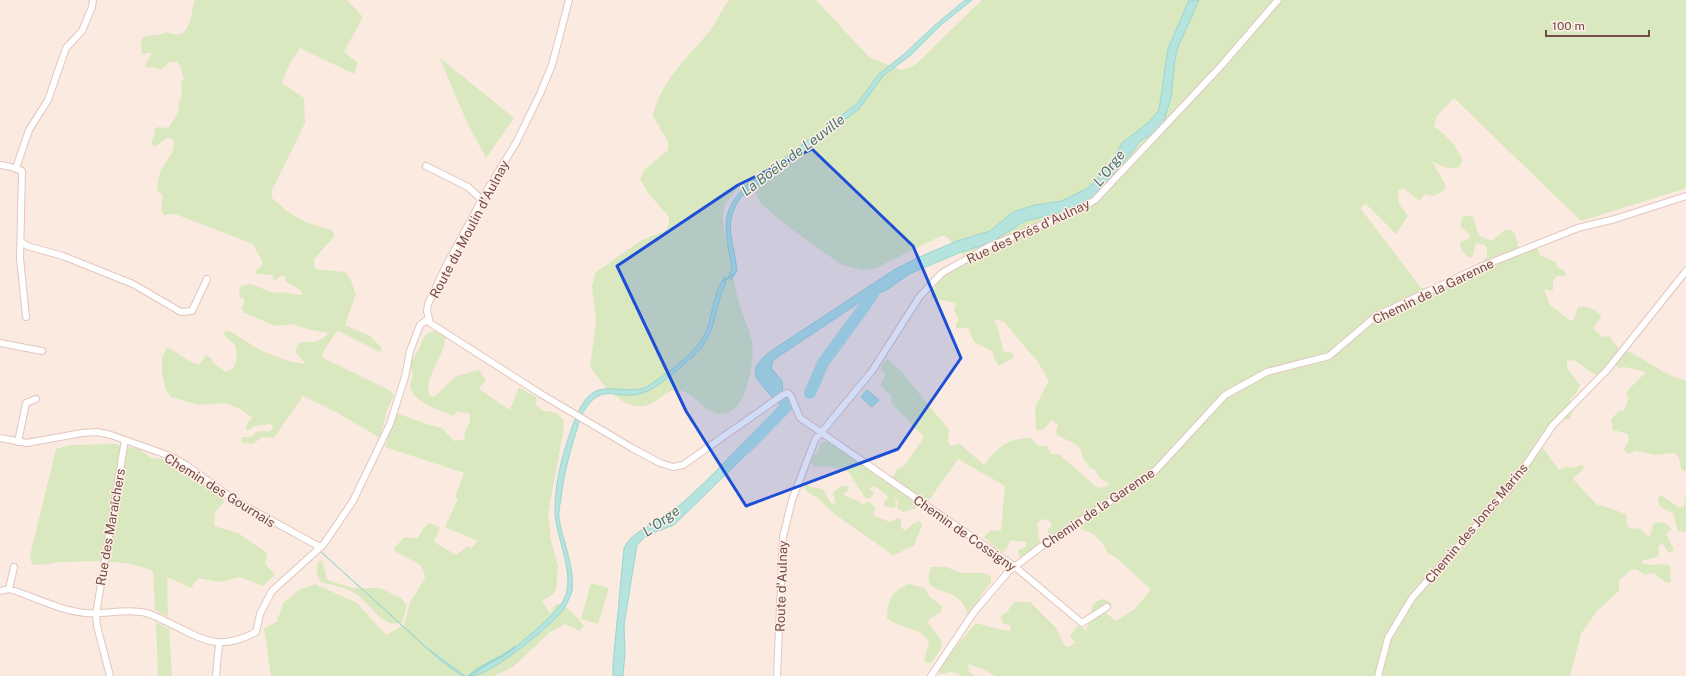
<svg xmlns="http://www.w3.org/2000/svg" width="1686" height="676" viewBox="0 0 1686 676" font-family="'Public Sans',sans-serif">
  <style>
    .green { fill: #dae8bf }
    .water { fill: #b5e4df; stroke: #9bd5d0 }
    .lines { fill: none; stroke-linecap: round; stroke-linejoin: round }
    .stream { stroke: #9bd5d0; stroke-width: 2 }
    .river { stroke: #b5e4df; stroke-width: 12 }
    .street-casing { stroke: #e1c6bf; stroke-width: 8 }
    .street { stroke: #fff; stroke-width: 6 }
    .marked { fill: #1d4ed8; fill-opacity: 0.2; stroke: #1d4ed8; stroke-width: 3; stroke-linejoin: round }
    .labels { text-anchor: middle; stroke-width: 3; stroke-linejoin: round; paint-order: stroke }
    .street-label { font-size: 13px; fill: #714c48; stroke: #ffeee5 }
    .water-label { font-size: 14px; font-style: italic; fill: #3c7772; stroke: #ffeee5 }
  </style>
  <rect width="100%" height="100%" fill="#fbeadf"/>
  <!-- green -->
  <path class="green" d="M197 0H347L363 17 344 52 358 63 354 74 300 48 288 67 282 83 304 98 305 123 272 190V198C293 218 305 223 332 230L334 235 332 239 314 259 315 269 345 272 350 278 356 294 345 325 370 336 382 348 380 352 338 331C333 335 324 350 321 357L391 391 394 395 387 410 380 438 336 412 303 396 274 438 262 437 253 444 243 443 241 441 243 437H251C256 431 261 430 269 432L273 428 271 424 254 426 249 430H246L247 423 252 418 242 410 226 403 198 405 171 397 166 390 162 375V358L167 348C178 351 188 364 200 364L206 355 211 358 213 363 226 372 234 368C237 359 239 349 232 342 228 338 225 338 224 332L228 330 260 350 285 360 303 364 305 363 295 351 300 342H316L326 336 328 333 307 329 293 324 275 326 243 312 241 308 244 304V299L240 297 239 291 241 286 251 284 273 293C283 290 292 295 302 295L301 290 285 281V277L281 276 274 281 272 275 256 274 257 269 261 267 263 263 253 244 175 214 164 215 161 211 163 197 161 193 157 192C158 184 158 175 162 169 166 160 178 150 172 139L167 138 155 147 151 144 155 132 154 129 158 127 163 128 169 127 178 112 179 102 182 96 181 83 184 79 181 68 177 62H170L160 70 153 67 148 68 145 65 152 53 142 54 141 42 142 37C151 35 159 36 167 32 189 43 191 17 194 1Z
    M729 0H816L870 58 902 70 914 66 982 0H1686V188L1581 221 1454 98 1437 116 1434 127C1447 135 1457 147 1463 161L1459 167C1447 170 1442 166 1432 161L1446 186 1444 190 1434 196 1425 194 1420 201 1403 188 1398 191 1399 204 1408 216 1396 234 1365 203 1361 209 1421 288 1447 285 1478 265 1487 257V247L1485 245 1476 243 1473 256 1469 258C1463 253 1460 249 1460 242L1470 238V235L1461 227V221L1464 216H1471L1474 220 1479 236 1492 241 1505 230H1510L1515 234 1519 250 1536 245 1540 255 1556 262 1557 267 1565 271 1566 276H1557L1553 281V290L1551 291 1544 289 1550 305 1571 321 1574 319 1578 307C1587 305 1593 309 1600 314L1601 318 1594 326 1595 331 1603 337 1609 336 1619 349C1613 358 1605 373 1595 375L1574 360 1567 361V368L1580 385 1576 393 1570 399 1572 414 1570 419 1566 420 1561 417 1549 426 1547 433 1539 443 1559 470 1567 466 1573 468 1582 465 1584 467C1582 472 1577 474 1573 479L1598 506 1601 505 1625 514 1627 517 1626 523 1629 528 1641 529 1646 535 1650 536 1654 523 1658 522 1665 523 1672 529 1666 534 1674 550 1669 553 1662 543 1658 547 1659 555 1657 557 1644 560 1641 563C1649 567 1661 562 1670 566L1671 582 1666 583 1654 573 1645 575 1636 569 1631 570 1619 580V591L1597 611 1581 634 1570 676H995L985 670 968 664 969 672 976 676H963L952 672 939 674 943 657C953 652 967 633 976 623 989 626 998 630 1011 631L1010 626 1003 623 1000 617 1007 612 1014 602H1030L1056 628 1064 645 1069 647 1075 643 1070 636 1075 629 1079 626 1086 630C1092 619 1088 599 1105 599L1112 604 1106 613 1116 621 1135 609 1151 590 1118 559 1107 552C1106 547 1097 536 1091 533 1085 530 1079 529 1074 524L1050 539H1047L1048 529 1051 527V522L1045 519 1040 521 1037 524 1040 543 1024 556 1019 557 1018 550 1025 547 1027 543 1026 542 1011 540 1004 552 999 551 984 537 990 531 1001 530 1005 486 958 459 930 499 920 507 903 512 897 508 898 500H895L896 506 894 508 884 506V502L888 499 887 495 875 486 869 488 874 493 872 497 868 499 864 496 848 471 826 466 814 467 809 460 810 457 818 453 820 444 827 441 891 476H894L896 470 905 465 924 437 892 404 891 396 881 386V382L886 375 881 370 882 363 887 359 901 371 949 430 948 441 950 446 960 444 984 465C998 447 1007 438 1031 438L1038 446H1047L1051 454H1059L1095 486 1100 488 1109 486 1108 483 1100 478 1095 470 1090 468 1083 458 1081 450 1077 445 1057 435 1056 432 1058 425 1052 420 1043 430H1036L1035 407 1049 381 1037 361 1004 322 997 319 994 321 998 328 1003 351 1013 353V358L999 366 996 362 992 351 974 342 968 328H956V323L959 320 954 310 956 306 955 303 931 298C933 281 954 269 967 260L946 236H941L876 268 863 270 842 265 795 232 761 204 755 193 741 185C736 191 725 201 724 209 721 221 725 234 727 245 731 263 733 282 738 299 742 313 749 328 752 342 755 358 747 401 733 410 707 428 694 381 669 392 664 394 660 398 656 401 630 419 604 387 590 367L596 323 592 286 595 273 640 241 666 230 669 223V217L649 194 640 179 644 170 668 150V142L653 116C660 82 687 58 709 32 716 22 722 10 729 0Z
    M439 57 514 118 486 158 466 120Z
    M435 331 445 337C447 352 425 374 429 395L434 397 456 376 479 370 486 380 479 389 510 410 519 387 537 398 536 405 543 411C553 411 558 413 564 421L562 439 548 513 551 540 558 567 556 590 552 595 542 601 550 614 553 607 557 604 563 605 574 614 584 626 580 631 565 624 550 632 513 667 494 676H271L264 628 277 622 283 603 299 590 315 584 357 603 386 635 404 625 410 603 425 578 424 572 420 565 393 550 404 537 418 538 423 529 429 523 440 527 434 542 456 555 468 546 472 548 478 541 445 527 458 499 455 497 464 473 385 447 396 413 430 425 442 428 454 441 466 439 464 434 470 422V414L457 411 454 416C437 409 400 398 413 376L410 363C412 358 417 354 419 349 423 339 423 334 435 331Z
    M1627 351 1632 353 1669 375 1686 381V472L1681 468 1679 457 1674 453 1655 455 1636 451 1628 454 1624 449 1629 441 1628 434 1613 430 1611 419 1619 411 1624 410 1629 397 1626 394 1628 390 1645 373 1643 371 1624 367 1619 368 1616 366 1622 355Z
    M115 444 139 449 151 458 163 459 174 466 181 474 200 483 223 496 224 502 215 512 214 526 238 533 267 553 265 564 275 575 263 586 240 577 220 582 198 578 191 588 167 577 168 617 155 610 153 571C126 559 91 561 63 562 51 562 44 567 32 564L30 556 56 449 70 445Z
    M807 483 810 487 823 489 831 503 834 504 836 503 833 493C837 488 842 484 849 487L848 491 844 493 845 496 859 501 861 505 869 502 876 508 873 512 874 516 890 522 898 518 901 519V527L905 531 915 522 920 521 922 525 914 546C906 548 902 553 893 555L833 513 818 498 807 492 804 486Z
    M1661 495 1680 508 1684 506 1686 501 1684 496 1686 495V532L1678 531 1674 515C1667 508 1657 510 1658 498Z
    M322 560 327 580 353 588H380L401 598 407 605 402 622C382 631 370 601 354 593 345 587 332 585 321 582 317 577 315 569 318 562Z
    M931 567H947L960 573H985L991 576V582L979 598 981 607 976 614 968 615C965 608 963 601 956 597 943 588 921 593 931 567Z
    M591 583 609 588 598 624 581 619Z
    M909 584 924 588 930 597 942 606 941 612 929 619 928 623 942 641 940 651 931 663H927L924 659 929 643C922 626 899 630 887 618 888 600 891 591 909 584Z
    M156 622 169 629 172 676H158Z"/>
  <!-- water -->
  <path class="water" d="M965 0H972L941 25 911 55 883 76 859 109 743 195C721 221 734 241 737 271L731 280 729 273 732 270C727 237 717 213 745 187L857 104 879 74 903 55 934 26Z
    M1189 0H1199L1178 47 1175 59 1171 98 1164 121 1152 134 1140 141 1130 155 1094 196 1067 211 1025 221 990 243 961 252 909 274 888 289 860 302 773 360 771 368 782 381 783 393 774 399C756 378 744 372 771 351L894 270 917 258 957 241 990 231 1013 212 1035 205 1062 201 1088 188 1105 170 1123 142 1148 123 1159 110 1168 49Z
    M725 276 726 282C716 302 716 329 702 347 693 358 658 388 645 392 616 403 603 378 582 414L578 412C581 407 584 400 589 396 602 382 628 394 645 388 665 375 699 352 707 329 713 312 714 291 725 276Z
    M867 390 879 400 872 407 861 397Z
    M576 417 580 419C572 445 564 471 561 498 560 505 558 512 559 519 563 542 575 567 572 591 570 597 567 604 563 610 551 626 490 676 471 676 482 667 493 662 505 655 519 645 555 615 563 601 578 576 554 536 555 509 555 478 565 445 576 417Z
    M755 431 760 441 674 525 647 535 637 545 624 625 625 653 623 676H613V664L624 548C633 530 651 527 666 516 698 492 726 460 755 431Z
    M320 551 427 648 465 676H462L440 660Z"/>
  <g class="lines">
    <!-- stream -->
    <path class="stream" d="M724 281 732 275
      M469 676C483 663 500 659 515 647"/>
    <!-- river -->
    <path class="river" d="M810 393 823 363 864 307 875 290
      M746 448 787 406 773 386"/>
    <defs>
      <path id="street" d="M569 0 552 65 540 94 516 143 486 192 445 268 428 304 427 311 430 323 541 394 632 448 660 463 673 467 683 465 784 394 788 393 791 396 800 418 806 422 1014 566 1082 623 1107 607
        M0 165 11 167 22 171 20 258 26 317
        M426 166 468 187 482 200
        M16 168 29 130 48 100 66 48 82 31 92 7 93 0
        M22 242 27 246 63 256 133 284 181 312 192 311 207 279
        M0 343 42 351
        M0 438 27 443 82 433 97 432 111 435 170 456 186 465 236 501 320 547
        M18 442 26 403 36 399
        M14 567 9 589C35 597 58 610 85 613 105 615 125 608 146 613 152 614 159 618 165 621 202 638 216 653 256 632L260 614 272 591 323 545 353 501 390 424 405 377 410 351 420 325 428 319
        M0 591 9 589
        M110 676 97 626 96 614 125 440
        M216 676 219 644
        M777 676 783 537 792 500 815 440 872 371 920 296 942 273 988 247 1074 212 1095 200 1221 66 1278 0
        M931 676 974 612 1009 571 1042 546 1153 473 1225 395 1267 372 1329 356 1376 316 1480 267 1578 228 1615 219 1686 196
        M1378 676 1388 638 1412 598 1510 488 1553 425 1607 370 1686 271"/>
    </defs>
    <!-- street casing -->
    <use href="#street" class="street-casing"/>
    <!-- street -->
    <use href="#street" class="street"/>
  </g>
  <!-- marked area -->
  <path class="marked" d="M812 149 913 246 961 358 898 449 746 506 686 411 617 266 738 185Z"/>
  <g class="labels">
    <!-- street labels -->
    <g class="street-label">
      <text transform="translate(469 229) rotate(-62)" y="5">Route du Moulin d'Aulnay</text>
      <text transform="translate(1028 231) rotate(-25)" y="5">Rue des Prés d'Aulnay</text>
      <text transform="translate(1433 291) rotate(-26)" y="5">Chemin de la Garenne</text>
      <text transform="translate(220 490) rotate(32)" y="5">Chemin des Gournais</text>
      <text transform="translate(1098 508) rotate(-34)" y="5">Chemin de la Garenne</text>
      <text transform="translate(1476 523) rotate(-50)" y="5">Chemin des Joncs Marins</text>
      <text transform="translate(110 527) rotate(-80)" y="5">Rue des Maraîchers</text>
      <text transform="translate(965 533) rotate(35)" y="5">Chemin de Cossigny</text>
      <text transform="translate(781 586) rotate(-88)" y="5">Route d'Aulnay</text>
    </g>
    <!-- water labels -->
    <g class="water-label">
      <text transform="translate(793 155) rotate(-37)" y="5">La Boële de Leuville</text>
      <text transform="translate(1109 168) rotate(-52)" y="5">L'Orge</text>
      <text transform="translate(661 521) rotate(-36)" y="5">L'Orge</text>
    </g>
  </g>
  <!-- scale -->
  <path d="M1546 30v6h103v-6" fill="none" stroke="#714c48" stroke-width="2"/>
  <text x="1552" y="30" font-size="12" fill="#714c48" stroke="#ffeee5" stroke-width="3" paint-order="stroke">100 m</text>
</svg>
